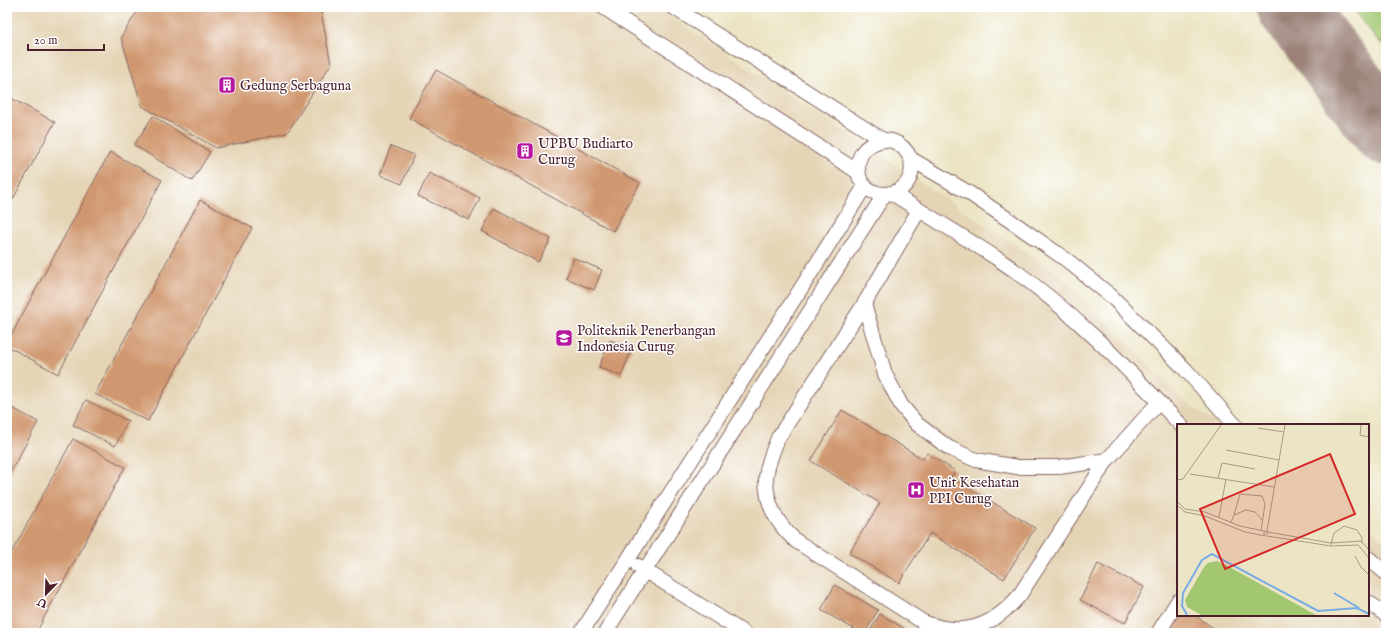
<svg xmlns="http://www.w3.org/2000/svg" width="1393" height="640" viewBox="0 0 1393 640" font-family="'IM FELL English',serif">
  <style>
    .built { fill: #e5d5b7 }
    .green { fill: #a3c771; stroke: #76734e }
    .lines { fill: none; stroke-linecap: round; stroke-linejoin: round }
    .taxiway { stroke: #9b8278; stroke-width: 68 }
    .building { fill: #d0986f }
    .service-casing { stroke: #836461; stroke-width: 16 }
    .service { stroke: #fff; stroke-width: 14 }
    .labels { text-anchor: middle; stroke-width: 3; stroke-linejoin: round; paint-order: stroke }
    .poi-label { font-size: 14px; fill: #4a1f2b; stroke: #fff; text-anchor: start }
    .inset-river { fill: none; stroke: #79ace5; stroke-width: 2 }
    .inset-road { fill: none; stroke: #ab9687; stroke-width: 1 }
    .view { fill: #d62828; fill-opacity: 0.15; stroke: #d62828; stroke-width: 2 }
    .inset-edge { fill: none; stroke: #4a1f2b; stroke-width: 2 }
  </style>
  <rect width="100%" height="100%" fill="#fff"/>
  <filter id="ink" filterUnits="userSpaceOnUse"><feTurbulence type="fractalNoise" baseFrequency=".025" numOctaves="2"/><feDisplacementMap in="SourceGraphic" scale="8" xChannelSelector="R" yChannelSelector="G"/><feConvolveMatrix kernelMatrix="1 2 1 2 8 2 1 2 1" color-interpolation-filters="sRGB"/></filter>
  <filter id="wash" filterUnits="userSpaceOnUse"><feTurbulence type="fractalNoise" baseFrequency=".012" numOctaves="4" result="noise"/><feDisplacementMap in="SourceGraphic" scale="16" xChannelSelector="R" yChannelSelector="G"/><feGaussianBlur stdDeviation="0.9" result="paint"/><feColorMatrix in="noise" values="0 0 0 0 0 0 0 0 0 0 0 0 0 0 0 0 0 1.4 0 .05"/><feComposite in="paint" operator="in"/></filter>
  <g filter="url(#wash)">
    <rect width="100%" height="100%" fill="#ece5c5"/>
    <!-- built -->
    <path class="built" d="M7 7H656L1058 273 1186 402 1219 425H1178V615H1368V528L1386 541V633H7Z"/>
    <!-- green -->
    <path class="green" d="M1351 7H1386V48L1371 33Z"/>
    <g class="lines">
      <!-- taxiway -->
      <path class="taxiway" d="M1291 7 1386 131"/>
    </g>
    <g id="blocks">
      <!-- building -->
      <path class="building" d="M140 7H320L331 64 287 133 216 148 142 106 121 37Z
        M436 70 640 183 613 231 409 118Z
        M7 96 55 122 7 210Z
        M153 116 210 152 192 181 134 145Z
        M391 146 414 155 402 184 380 175Z
        M110 152 162 180 58 374 7 346V343Z
        M429 173 480 198 469 220 418 196Z
        M200 200 252 228 148 421 95 394Z
        M494 208 551 239 538 262 482 231Z
        M574 258 602 270 594 290 566 278Z
        M610 340 632 348 621 376 599 367Z
        M86 400 128 421 115 446 73 425Z
        M7 405 38 422 7 478Z
        M842 410 923 459 927 453 955 471 951 477 1035 528 1004 579 930 533 899 583 849 553 880 503 811 461Z
        M73 439 125 467 36 633H7V561Z
        M1098 564 1144 587 1125 623 1080 600Z
        M835 585 878 610 865 633H861L821 610Z
        M880 614 912 633H869Z
        M1178 615H1194L1221 633H1166Z"/>
    </g>
  </g>
  <g filter="url(#ink)">
    <use href="#blocks" fill-opacity="0" stroke="#836461" stroke-width="1"/>
    <g class="lines">
      <defs>
        <path id="service" d="M603 7 858 172
          M673 7 883 140
          M911 159C919 203 857 205 858 167 858 159 862 150 869 146 886 134 902 141 911 159L969 193 1018 226 1068 261 1111 296 1185 369 1235 425
          M893 194C929 216 966 238 1001 261 1069 307 1125 366 1181 425
          M919 210 864 304 778 438C773 451 766 467 766 481 767 506 777 524 796 541L923 622C963 638 992 627 1019 596L1107 460
          M864 304 885 374 901 405 917 424 949 448 976 460 1017 467H1059L1107 460 1159 402
          M1368 558 1386 573
          M638 566 744 633
          M1368 602 1386 615
          M581 633 814 268 865 186
          M605 633 884 195
          M1158 633 1178 601"/>
      </defs>
      <!-- service casing -->
      <use href="#service" class="service-casing"/>
      <!-- service -->
      <use href="#service" class="service"/>
    </g>
  </g>
  <!-- icons -->
  <defs>
    <symbol id="building-square" viewBox="-11 -11 22 22"><rect x="-9" y="-9" width="18" height="18" rx="4" fill="#b5179e" stroke="#fff"/><path d="M-4-6H4V6H1V3H-1V6H-4ZM-2.5-4.3h1.7v1.8h-1.7ZM.8-4.3h1.7v1.8H.8ZM-2.5-1h1.7V.8h-1.7ZM.8-1h1.7V.8H.8Z" fill="#fff"/></symbol>
    <symbol id="university-square" viewBox="-11 -11 22 22"><rect x="-9" y="-9" width="18" height="18" rx="4" fill="#b5179e" stroke="#fff"/><path d="M0-5L7-2L0 1L-7-2ZM-4 1L0 2.5L4 1V4Q0 6-4 4Z" fill="#fff"/></symbol>
    <symbol id="hospital-square" viewBox="-11 -11 22 22"><rect x="-9" y="-9" width="18" height="18" rx="4" fill="#b5179e" stroke="#fff"/><path d="M-5-5h3v3.5h4V-5h3V5h-3V1.5h-4V5h-3Z" fill="#fff"/></symbol>
  </defs>
  <g fill-rule="evenodd">
    <use href="#building-square" x="217" y="75" width="20" height="20"/>
    <use href="#building-square" x="515" y="141" width="20" height="20"/>
    <use href="#university-square" x="554" y="328" width="20" height="20"/>
    <use href="#hospital-square" x="906" y="480" width="20" height="20"/>
  </g>
  <g class="labels">
    <!-- poi labels -->
    <g class="poi-label">
      <text x="240" y="90">Gedung Serbaguna</text>
      <text x="538" y="148">UPBU Budiarto<tspan x="538" dy="16">Curug</tspan></text>
      <text x="577" y="335">Politeknik Penerbangan<tspan x="577" dy="16">Indonesia Curug</tspan></text>
      <text x="929" y="487">Unit Kesehatan<tspan x="929" dy="16">PPI Curug</tspan></text>
    </g>
  </g>
  <!-- overview -->
  <g transform="translate(1177 424)">
    <rect width="192" height="192" fill="#ece5c5"/>
    <path d="M40 137 49 141 139 191H24L10 183 8 176 27 143 31 139Z" fill="#a3c771"/>
    <path class="inset-river" d="M157 169 182 184M10 191 5 182 6 169 25 136 35 130 141 187 180 184 192 190"/>
    <path class="inset-road" d="M184 1 183 11 192 13M81 4 107 8M49 26 102 36M13 50 97 63M41 54 45 39 78 45M0 56 6 55 44 1M0 77 8 85 28 88 63 102 87 107M0 81 8 88 28 92 68 108 88 112 91 108 87 107V111M57 91 63 70 85 72 88 80 84 107M42 93 49 55M54 98 57 91 69 86 78 88 85 96M90 107 108 1M91 108 154 119 184 117 192 126M90 112 154 122 181 121 192 134M154 121 157 109 167 102 180 106 185 114V119M178 132 184 143 192 151"/>
    <path class="view" d="M153 30 178 90 48 145 23 85Z"/>
    <rect width="192" height="192" class="inset-edge"/>
  </g>
  <!-- margin -->
  <rect width="1393" height="640" fill="none" stroke="#fff" stroke-width="24"/>
  <!-- north arrow -->
  <g transform="translate(46 594) rotate(203)" stroke="#ffffff" stroke-width="3" paint-order="stroke">
  <path d="M0-3L7 15L0 10L-7 15Z" fill="#4a1f2b"/>
  <text y="-6" font-size="11" font-weight="bold" text-anchor="middle" fill="#4a1f2b">U</text>
  </g>
  <!-- scale -->
  <path d="M28 44v6h76v-6" fill="none" stroke="#4a1f2b" stroke-width="2"/>
  <text x="34" y="44" font-size="12" fill="#4a1f2b" stroke="#ffffff" stroke-width="3" paint-order="stroke">20 m</text>
</svg>
